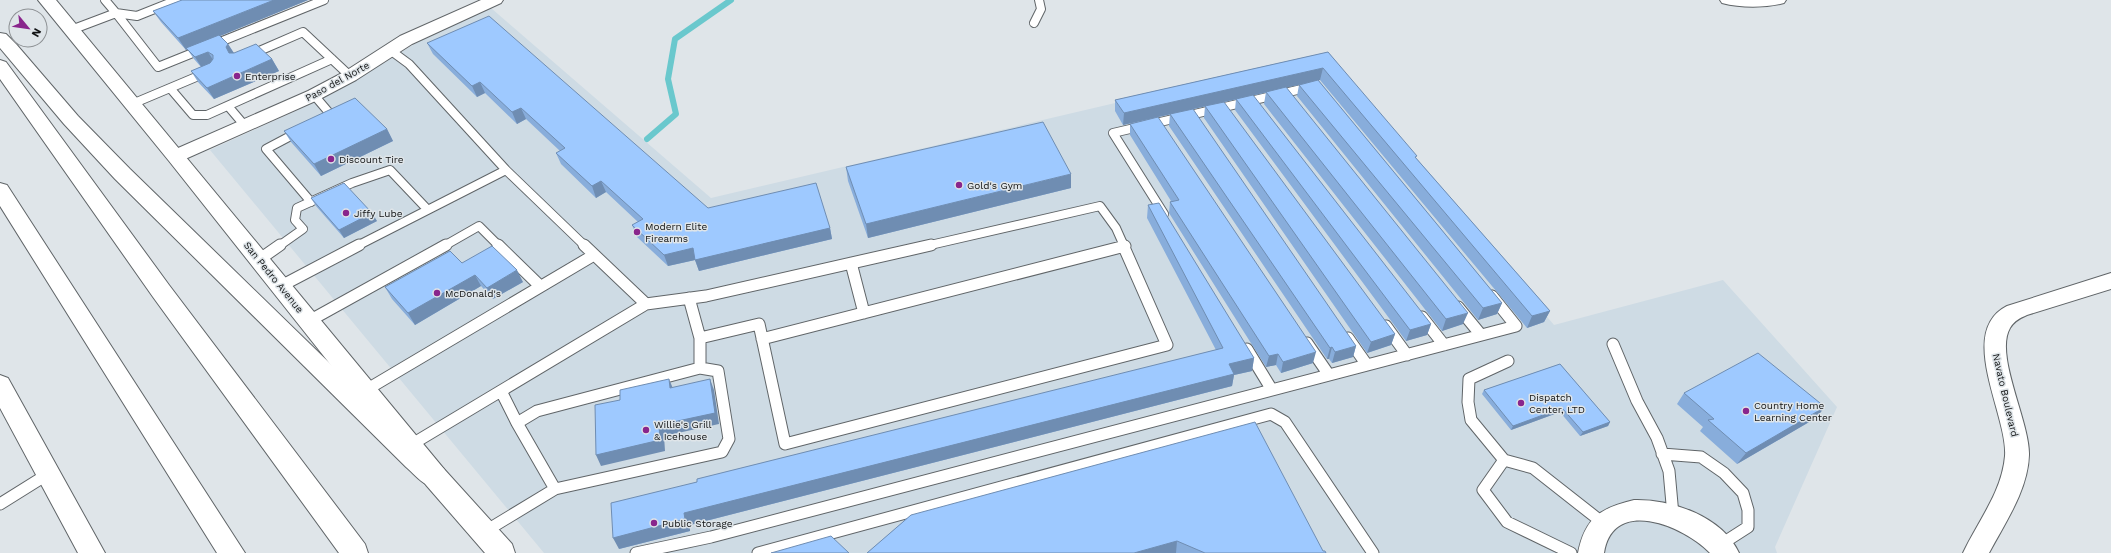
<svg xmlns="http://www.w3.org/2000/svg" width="2111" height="553" viewBox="0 0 2111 553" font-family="'Work Sans',sans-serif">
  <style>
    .built { fill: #cedbe4 }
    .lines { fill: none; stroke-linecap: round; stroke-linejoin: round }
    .stream { stroke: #6ac8cd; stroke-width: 6 }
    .lane-far1-casing { stroke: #606568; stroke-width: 10 }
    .lane-casing { stroke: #606568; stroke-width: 13 }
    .street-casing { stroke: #606568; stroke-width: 2 }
    .secondary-casing { stroke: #606568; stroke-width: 2 }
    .highway-casing { stroke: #606568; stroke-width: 2 }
    .lane-far1 { stroke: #fff; stroke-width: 8 }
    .lane { stroke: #fff; stroke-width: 11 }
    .street { fill: #fff; fill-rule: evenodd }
    .secondary { fill: #fff; fill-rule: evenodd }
    .highway { fill: #fff; fill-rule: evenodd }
    .wall { fill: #88addb }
    .shaded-wall { fill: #6f8db2 }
    .building { fill: #9ec9ff; stroke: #6f8db2 }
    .poi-dot { fill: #89258c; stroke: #dfe5e9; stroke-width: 1.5 }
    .labels { text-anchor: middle; stroke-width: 3; stroke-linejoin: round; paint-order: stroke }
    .poi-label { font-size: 10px; fill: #111314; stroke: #dfe5e9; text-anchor: start }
    .street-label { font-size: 10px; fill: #111314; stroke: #dfe5e9 }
  </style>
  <rect width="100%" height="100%" fill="#dfe5e9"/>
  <!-- built -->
  <path class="built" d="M491 8 711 198 1324 54 1554 325 1723 280 1837 407 1775 547 1777 553H544L210 150 309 105 345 87 421 40Z"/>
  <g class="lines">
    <!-- stream -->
    <path class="stream" d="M647 139 676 114 668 79 675 39 731 0"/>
    <defs>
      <path id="lane-far1" d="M105 0 116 13 137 16 177 0
        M1034 23 1041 9 1039 0
        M71 30 116 13 158 67 324 0
        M390 50 409 64 506 170 585 246
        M250 55 303 32 350 76
        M170 88 208 72
        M314 95 331 115 325 118
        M132 104 170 88 193 115H207L332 59
        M228 106 245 126
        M300 131 266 149 311 202
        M1164 214 1113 133 1310 87
        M279 246 303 229 295 220 297 208 352 183 390 170 427 209
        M357 246 506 170
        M444 246 479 226 499 246
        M926 246 1100 206 1116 228 1124 246"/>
      <path id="lane" d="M498 245 540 286
        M260 259 280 245
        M851 263 864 313
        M281 286 359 245
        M689 298 700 338
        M646 304 706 296 931 245
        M1458 307 1481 335
        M1422 317 1444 345
        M309 321 446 245
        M1386 326 1407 355
        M1348 338 1367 365
        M762 339 1125 246
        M1307 343 1329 375
        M1613 344 1637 401 1657 438 1669 471 1673 515
        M1247 349 1272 390
        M1508 361 1469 379 1468 402 1471 420 1504 460 1533 468 1603 523
        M366 390 594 255
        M501 391 517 423
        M409 446 646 304 584 245
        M1662 454 1701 457 1724 473 1743 493 1748 510V527L1720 545
        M1504 460 1483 490 1507 522 1571 553
        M555 489 722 452 729 439 718 371 700 368
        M0 504 48 474
        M484 532 555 489 517 423 537 411 700 368V338L759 324 785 444 1167 345 1123 245
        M636 553 711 537 1516 326 1492 296
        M758 553 1271 414 1285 422 1373 553"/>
      <path id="street" d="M481 0H503L501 3 412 44 356 80 320 99 183 160 176 162 169 160 167 156 169 152 308 91 344 72 400 36Z
        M1720 0H1786L1784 3C1765 8 1741 8 1722 3Z
        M2111 273V289L2027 315C2020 318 2014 321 2010 328 1994 355 2030 422 2029 455 2028 490 2005 523 1989 553H1963C1978 521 2002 492 2005 456 2008 415 1956 332 2007 306Z
        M1634 500C1671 499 1722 516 1739 553H1710C1684 526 1613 496 1604 553H1578C1585 518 1600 508 1634 500Z"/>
      <path id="secondary" d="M38 0H56L444 469 512 544 515 553H485L426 485 169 161Z
        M0 375 8 378 105 553H78L0 408Z"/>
      <path id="highway" d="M0 33 6 34 16 44 78 116 130 169 385 417 444 469 448 477 444 485C426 491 419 478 406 467L115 179 64 124 0 48Z
        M0 60 6 62 169 285 365 544 368 553H339L153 297 0 79Z
        M0 183 7 185 245 553H217L0 206Z"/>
    </defs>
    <!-- lane-far1 casing -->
    <use href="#lane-far1" class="lane-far1-casing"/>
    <!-- lane casing -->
    <use href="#lane" class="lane-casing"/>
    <!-- street casing -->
    <use href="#street" class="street-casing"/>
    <!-- secondary casing -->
    <use href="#secondary" class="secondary-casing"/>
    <!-- highway casing -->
    <use href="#highway" class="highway-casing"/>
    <!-- lane-far1 -->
    <use href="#lane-far1" class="lane-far1"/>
    <!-- lane -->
    <use href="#lane" class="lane"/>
    <!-- street -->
    <use href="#street" class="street"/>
    <!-- secondary -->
    <use href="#secondary" class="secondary"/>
    <!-- highway -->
    <use href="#highway" class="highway"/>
  </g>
  <!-- wall -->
  <path class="wall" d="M182 0H308L220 36 228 44 234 53 272 59 279 71 214 99 198 82 191 71 201 67 194 59 187 49 186 50 161 22 153 11Z
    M427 43 708 208 830 228 832 239 699 271 695 260 668 266 637 237 632 225 638 222 606 192 596 198 561 164 556 153 560 151 526 119 517 124 485 93 477 97 433 54Z
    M1328 52 1416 158 1550 311 1544 322 1527 328 1320 80H1318L1502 303 1497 314 1478 320 1297 96 1299 85 1286 87 1463 324 1442 331 1264 104 1266 92 1286 88 1123 125 1115 111V100Z
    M1236 99 1431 324 1427 335 1406 341 1235 110Z
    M1205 106 1395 334 1391 345 1367 353 1204 118Z
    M1170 114 1356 346 1353 357 1332 363 1329 359H1327L1169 126Z
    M1130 124 1313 363 1281 373 1276 365 1266 367 1169 213 1170 202 1171 201 1130 135Z
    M387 129 393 141 321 176 291 142 284 131Z
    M846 167 1071 188 868 238 848 181Z
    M311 198 377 221 344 238 316 206Z
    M1148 205 1254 358 1252 371 1234 375 1232 386 690 525V531L619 549 697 482 1216 350 1147 218Z
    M462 263 523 282 493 299 481 286 415 325 392 299 385 287Z
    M1560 364 1610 422 1608 426 1580 436 1560 412 1511 430 1482 394 1484 390Z
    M1684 393 1816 418 1737 464 1700 431 1703 427 1677 404Z
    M911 515 1323 551 1326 553H867Z"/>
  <!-- shaded-wall -->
  <path class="shaded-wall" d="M274 0H308L186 50 178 38Z
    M228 44 235 55 229 53 226 47Z
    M208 52 215 63 202 68 195 57Z
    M272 59 279 71 214 99 207 88Z
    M1323 68 1320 80 1123 125 1124 113Z
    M480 82 485 93 477 97 472 86Z
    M521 108 526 119 517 124 512 112Z
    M387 129 393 141 321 176 314 164Z
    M1071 174V188L868 238 866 224Z
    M601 181 606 192 596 198 592 186Z
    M372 213 377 221 344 238 339 230Z
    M830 228 832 239 699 271 695 260 668 266 664 255 693 248Z
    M517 270 523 282 493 299 487 288Z
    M475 275 481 286 415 325 408 313Z
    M1502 303 1497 314 1478 320 1483 308Z
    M1550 311 1544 322 1527 328 1532 316Z
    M1468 313 1463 324 1442 331 1446 319Z
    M1431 324 1427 335 1406 341 1410 330Z
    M1395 334 1391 345 1367 353 1371 342Z
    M1356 346 1353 357 1332 363 1335 352Z
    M1332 347 1329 359H1327L1330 348Z
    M1316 352 1313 363 1281 373 1283 362Z
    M1278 354 1276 365 1266 367 1269 356Z
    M1254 358 1252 371 1234 375 1232 386 690 525V531L619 549 613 538 684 513 1229 364Z
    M669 379 674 391 670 388Z
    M710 379 714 390 719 424 664 436 665 451 601 466 596 455 659 425Z
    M1825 407 1816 418 1737 464 1746 453Z
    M1562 408 1560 412 1511 430 1513 426Z
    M1610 422 1608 426 1580 436 1583 432Z
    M1177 541 1176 553H1134Z"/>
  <!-- building -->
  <path class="building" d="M182 0H274L178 38 153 11Z
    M489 16 708 208 816 183 830 228 695 260 693 248 664 255 632 225 643 219 601 181 592 186 556 153 565 148 521 108 512 112 480 82 472 86 427 43Z
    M219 35 228 44 226 47 229 53H234L256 44 272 59 207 88 191 71 210 63 213 59V55L208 52 195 57 186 48Z
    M1328 52 1417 156 1415 157 1550 311 1532 316 1323 68 1124 113 1115 100Z
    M1318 80 1502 303 1483 308 1299 85Z
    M1286 87 1468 313 1446 319 1266 92Z
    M1253 95 1431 324 1410 330 1236 99Z
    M355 98 387 129 314 164 284 131Z
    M1224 102 1395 334 1371 342 1205 106Z
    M1193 109 1356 346 1335 352 1332 347 1330 348 1170 114Z
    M1158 117 1316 352 1283 362 1278 354 1269 356 1170 202 1179 200 1130 124Z
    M1043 122 1071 174 866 224 846 167Z
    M344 183 372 213 339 230 311 198Z
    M1159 203 1254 358 1229 364 1234 374 684 513 685 519 613 538 611 503 697 482V479L1223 348 1148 205Z
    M492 246 517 270 487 288 475 275 408 313 385 287 450 251 462 263Z
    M1758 353 1825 407 1746 453 1708 420 1714 419 1684 393Z
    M1560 364 1610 422 1583 432 1562 408 1513 426 1484 390Z
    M669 379 670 388 710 379 715 413 659 425 660 440 596 455 595 405 620 400V390Z
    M1255 422 1323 551H1325L1326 553H1205L1177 541 1134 553H867L911 515Z
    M831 536 849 553H771Z"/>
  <!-- markers -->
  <g class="poi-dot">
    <circle cx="237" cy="76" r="4"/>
    <circle cx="331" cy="159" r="4"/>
    <circle cx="959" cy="185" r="4"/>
    <circle cx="346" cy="213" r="4"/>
    <circle cx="637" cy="232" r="4"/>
    <circle cx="437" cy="293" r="4"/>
    <circle cx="1521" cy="403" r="4"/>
    <circle cx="1746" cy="411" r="4"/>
    <circle cx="646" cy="430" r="4"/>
    <circle cx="654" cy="523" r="4"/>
  </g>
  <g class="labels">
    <!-- poi labels -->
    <g class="poi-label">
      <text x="245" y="80">Enterprise</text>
      <text x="339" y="163">Discount Tire</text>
      <text x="967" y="189">Gold's Gym</text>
      <text x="354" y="217">Jiffy Lube</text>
      <text x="645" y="230">Modern Elite<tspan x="645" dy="12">Firearms</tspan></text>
      <text x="445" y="297">McDonald's</text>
      <text x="1529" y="401">Dispatch<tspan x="1529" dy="12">Center, LTD</tspan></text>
      <text x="1754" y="409">Country Home<tspan x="1754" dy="12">Learning Center</tspan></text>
      <text x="654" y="428">Willie's Grill<tspan x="654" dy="12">&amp; Icehouse</tspan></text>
      <text x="662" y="527">Public Storage</text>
    </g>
    <!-- street labels -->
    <g class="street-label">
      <text transform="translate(337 81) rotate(-29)" y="4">Paso del Norte</text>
      <text transform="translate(274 277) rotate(51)" y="4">San Pedro Avenue</text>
      <text transform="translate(2006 395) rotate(77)" y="4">Navato Boulevard</text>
    </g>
  </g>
  <!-- north arrow -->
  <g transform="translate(28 28) rotate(119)"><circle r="19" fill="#dfe5e9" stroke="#8d9194"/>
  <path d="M0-3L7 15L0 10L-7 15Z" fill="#89258c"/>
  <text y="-6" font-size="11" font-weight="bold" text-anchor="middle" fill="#111314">N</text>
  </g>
</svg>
